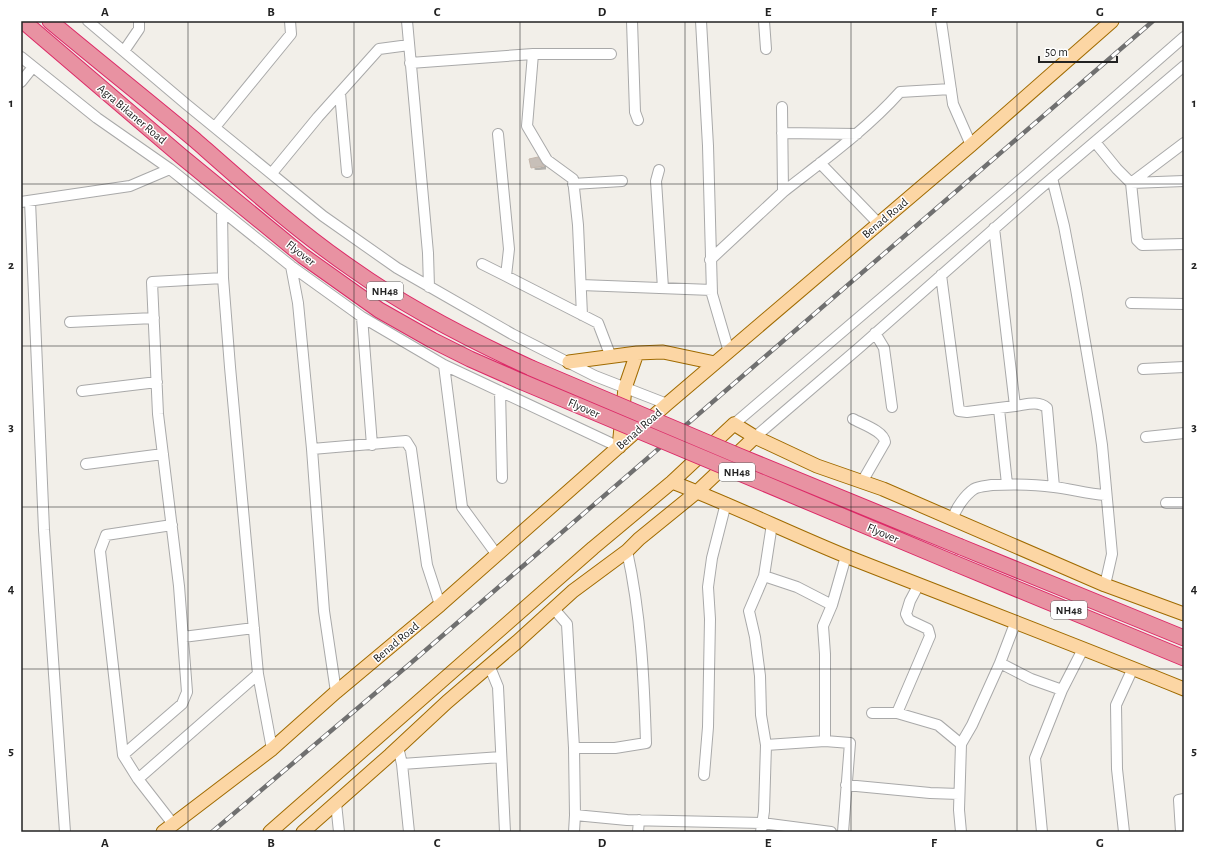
<svg xmlns="http://www.w3.org/2000/svg" width="1205" height="853" viewBox="0 0 1205 853" font-family="'Alegreya Sans',sans-serif">
  <style>
    .building { fill: #c7bfb8; stroke: #c4b6ab; filter: url(#shadow) }
    .lines { fill: none; stroke-linecap: round; stroke-linejoin: round }
    .minor-casing { stroke: #a9a9a9; stroke-width: 12 }
    .major-casing { stroke: #a06b00; stroke-width: 15 }
    .highway-casing { stroke: #dc2a67; stroke-width: 17 }
    .minor { stroke: #fff; stroke-width: 10 }
    .major { stroke: #fcd6a4; stroke-width: 13 }
    .highway { stroke: #e892a2; stroke-width: 15 }
    .rail-casing { stroke: #707070; stroke-width: 4.5 }
    .rail { stroke: #fff; stroke-width: 3; stroke-dasharray: 9; stroke-linecap: butt }
    .highway-bridge-casing { stroke: #dc2a67; stroke-width: 17; stroke-linecap: butt }
    .highway-bridge { stroke: #e892a2; stroke-width: 15 }
    .grid { fill: none; stroke: #222; stroke-width: 1; stroke-opacity: 0.55 }
    .labels { text-anchor: middle; stroke-width: 3; stroke-linejoin: round; paint-order: stroke }
    .shield { fill: #fff; stroke: #646464; stroke-width: 1 }
    .shield-label { font-size: 11px; font-weight: bold; fill: #222 }
    .street-label { font-size: 12px; fill: #222; stroke: #fff }
    .neatline { fill: none; stroke: #222; stroke-width: 1.5 }
    .grid-label { font-size: 13px; text-anchor: middle; font-weight: bold; fill: #222 }
  </style>
  <defs>
    <filter id="shadow"><feDropShadow dx="4.5" dy="2.5" stdDeviation="0" flood-color="#0004"/></filter>
  </defs>
  <rect width="100%" height="100%" fill="#f2efe9"/>
  <!-- building -->
  <path class="building" d="M538 157 544 166 531 168 529 159Z"/>
  <g class="lines">
    <defs>
      <path id="minor" d="M88 21 186 104 323 216 397 268 512 334 595 376 667 404
        M407 21 428 253 429 287
        M632 21 635 112 638 120
        M701 21 708 146 712 294 729 352
        M764 21 766 49
        M941 21 953 104 971 145
        M124 51 139 29V21
        M533 54H611
        M21 57 97 118 170 169 291 266 362 317 444 365 619 447
        M410 63 533 54 527 126 547 160 573 179 578 225 582 315
        M21 82 33 67
        M340 93 347 172
        M215 127 291 34 290 21
        M782 133 857 134
        M498 134 509 249 506 276 598 323 611 357
        M1095 142 1117 169 1131 183 1137 240 1142 245 1184 244
        M820 163 879 224
        M659 170 656 181 663 288
        M272 173 318 117 379 49 409 45
        M1052 178 1064 226 1076 289 1097 412 1102 445 1112 554 1105 585
        M1131 183 1184 143
        M1131 183 1184 181
        M573 184 622 181
        M783 192C824 160 866 130 900 92L951 89
        M30 201 44 530 65 832
        M21 202 130 186 170 169
        M222 211 223 278 230 367 258 674 272 749
        M710 260 783 192 782 107
        M482 264 506 276
        M291 266 298 303 312 449 324 611 336 692
        M941 275 959 411 967 412 1015 406 994 228
        M581 285 712 290
        M1131 303 1184 304
        M362 317 372 445
        M70 322 154 318
        M875 333 884 348 892 407
        M444 365 462 507 497 555
        M1143 369 1184 367
        M82 391 157 382
        M500 391 502 478
        M1015 406C1025 405 1038 400 1047 408L1054 487
        M999 409 1007 484
        M853 419C862 424 884 431 885 442L862 482
        M734 424 1026 175 1184 37
        M755 437 860 347 1037 191 1184 66
        M1146 437 1184 433
        M312 449 406 441 411 449 427 565 440 605
        M86 464 163 454
        M1166 503H1184
        M953 518C956 508 965 495 974 489 979 486 987 486 992 485 1013 484 1033 484 1054 487 1071 489 1088 494 1105 495
        M172 525 106 535 100 551 123 755 138 779 173 824
        M764 576 797 587 832 605
        M919 584 910 601 906 614 909 620 928 629 930 636 897 713 938 725 961 744
        M554 609 567 624 574 748H615L646 743C644 679 641 614 627 551
        M1016 621 1000 663 1031 679 1062 690
        M183 637 254 628
        M489 665 498 687 505 832
        M872 713H897
        M825 741V654L823 626 832 605 846 556
        M766 745 761 715 760 676 755 637 749 611 764 576 772 524
        M398 747 402 764 409 832
        M574 748 575 815 627 820 762 823 831 832
        M123 755 182 704 187 692 179 586 158 414 152 282 223 278
        M402 764 501 757
        M704 775 708 727 710 619 708 587 712 558 726 503
        M138 779 258 674
        M846 785 930 793 959 794
        M336 803 339 832
        M574 832 575 815
        M638 832 639 820
        M761 832 764 811 766 745 825 741 850 743 843 832
        M961 832 959 810 961 744 972 725 1000 663
        M1042 832 1035 758 1062 690 1083 649
        M1124 832 1117 769 1116 705 1133 668
        M1181 832 1179 800 1184 799"/>
      <path id="major" d="M569 362 637 353 663 352 715 363
        M619 447 625 388 637 353
        M672 482C732 505 789 533 848 557 960 601 1073 644 1184 689
        M163 832 272 749 336 692 440 605 667 404 971 145 1112 21
        M270 832 593 548 672 482 734 424 755 437 817 466 883 489 1105 585 1184 614
        M303 832 390 755 447 702 517 642 573 591 627 551 639 539 698 491 755 437"/>
      <path id="highway" d="M23 21 181 156 303 256 379 310 432 340 470 359 520 381
        M50 21C98 61 147 100 195 140 246 185 297 231 354 270 409 309 470 340 531 368
        M961 547 1184 638
        M954 563 1184 658"/>
    </defs>
    <!-- minor casing -->
    <use href="#minor" class="minor-casing"/>
    <!-- major casing -->
    <use href="#major" class="major-casing"/>
    <!-- highway casing -->
    <use href="#highway" class="highway-casing"/>
    <!-- minor -->
    <use href="#minor" class="minor"/>
    <!-- major -->
    <use href="#major" class="major"/>
    <!-- highway -->
    <use href="#highway" class="highway"/>
    <defs>
      <path id="rail" d="M212 832 412 662 1153 21"/>
    </defs>
    <!-- rail casing -->
    <use href="#rail" class="rail-casing"/>
    <!-- rail -->
    <use href="#rail" class="rail"/>
    <defs>
      <path id="highway-bridge" d="M531 368 739 456 961 547
        M520 381 954 563"/>
    </defs>
    <!-- highway-bridge casing -->
    <use href="#highway-bridge" class="highway-bridge-casing"/>
    <!-- highway-bridge -->
    <use href="#highway-bridge" class="highway-bridge"/>
  </g>
  <!-- grid -->
  <path class="grid" d="M188 21V832M354 21V832M520 21V832M685 21V832M851 21V832M1017 21V832M21 184H1184M21 346H1184M21 507H1184M21 669H1184"/>
  <g class="labels">
    <!-- shield labels -->
    <g class="shield">
      <rect x="367" y="282" width="36" height="18" rx="3"/>
      <rect x="719" y="463" width="36" height="18" rx="3"/>
      <rect x="1051" y="601" width="36" height="18" rx="3"/>
    </g>
    <g class="shield-label">
      <text x="385" y="295">NH48</text>
      <text x="737" y="476">NH48</text>
      <text x="1069" y="614">NH48</text>
    </g>
    <!-- street labels -->
    <g class="street-label">
      <text transform="translate(132 114) rotate(40)" y="4">Agra Bikaner Road</text>
      <text transform="translate(885 218) rotate(-40)" y="4">Benad Road</text>
      <text transform="translate(301 253) rotate(38)" y="4">Flyover</text>
      <text transform="translate(584 408) rotate(23)" y="4">Flyover</text>
      <text transform="translate(639 429) rotate(-41)" y="4">Benad Road</text>
      <text transform="translate(883 533) rotate(23)" y="4">Flyover</text>
      <text transform="translate(396 642) rotate(-40)" y="4">Benad Road</text>
    </g>
  </g>
  <!-- border -->
  <rect width="1205" height="853" fill="none" stroke="#ffffff" stroke-width="44"/>
  <!-- scale -->
  <path d="M1039 56v6h78v-6" fill="none" stroke="#222222" stroke-width="2"/>
  <text x="1045" y="56" font-size="12" fill="#222222" stroke="#ffffff" stroke-width="3" paint-order="stroke">50 m</text>
  <rect x="22" y="22" width="1161" height="809" class="neatline"/>
  <g class="grid-label">
    <text x="105" y="16">A</text>
    <text x="271" y="16">B</text>
    <text x="437" y="16">C</text>
    <text x="602" y="16">D</text>
    <text x="768" y="16">E</text>
    <text x="934" y="16">F</text>
    <text x="1100" y="16">G</text>
    <text x="11" y="107">1</text>
    <text x="1194" y="107">1</text>
    <text x="11" y="269">2</text>
    <text x="1194" y="269">2</text>
    <text x="11" y="431">3</text>
    <text x="1194" y="431">3</text>
    <text x="11" y="593">4</text>
    <text x="1194" y="593">4</text>
    <text x="11" y="755">5</text>
    <text x="1194" y="755">5</text>
    <text x="105" y="847">A</text>
    <text x="271" y="847">B</text>
    <text x="437" y="847">C</text>
    <text x="602" y="847">D</text>
    <text x="768" y="847">E</text>
    <text x="934" y="847">F</text>
    <text x="1100" y="847">G</text>
  </g>
</svg>
